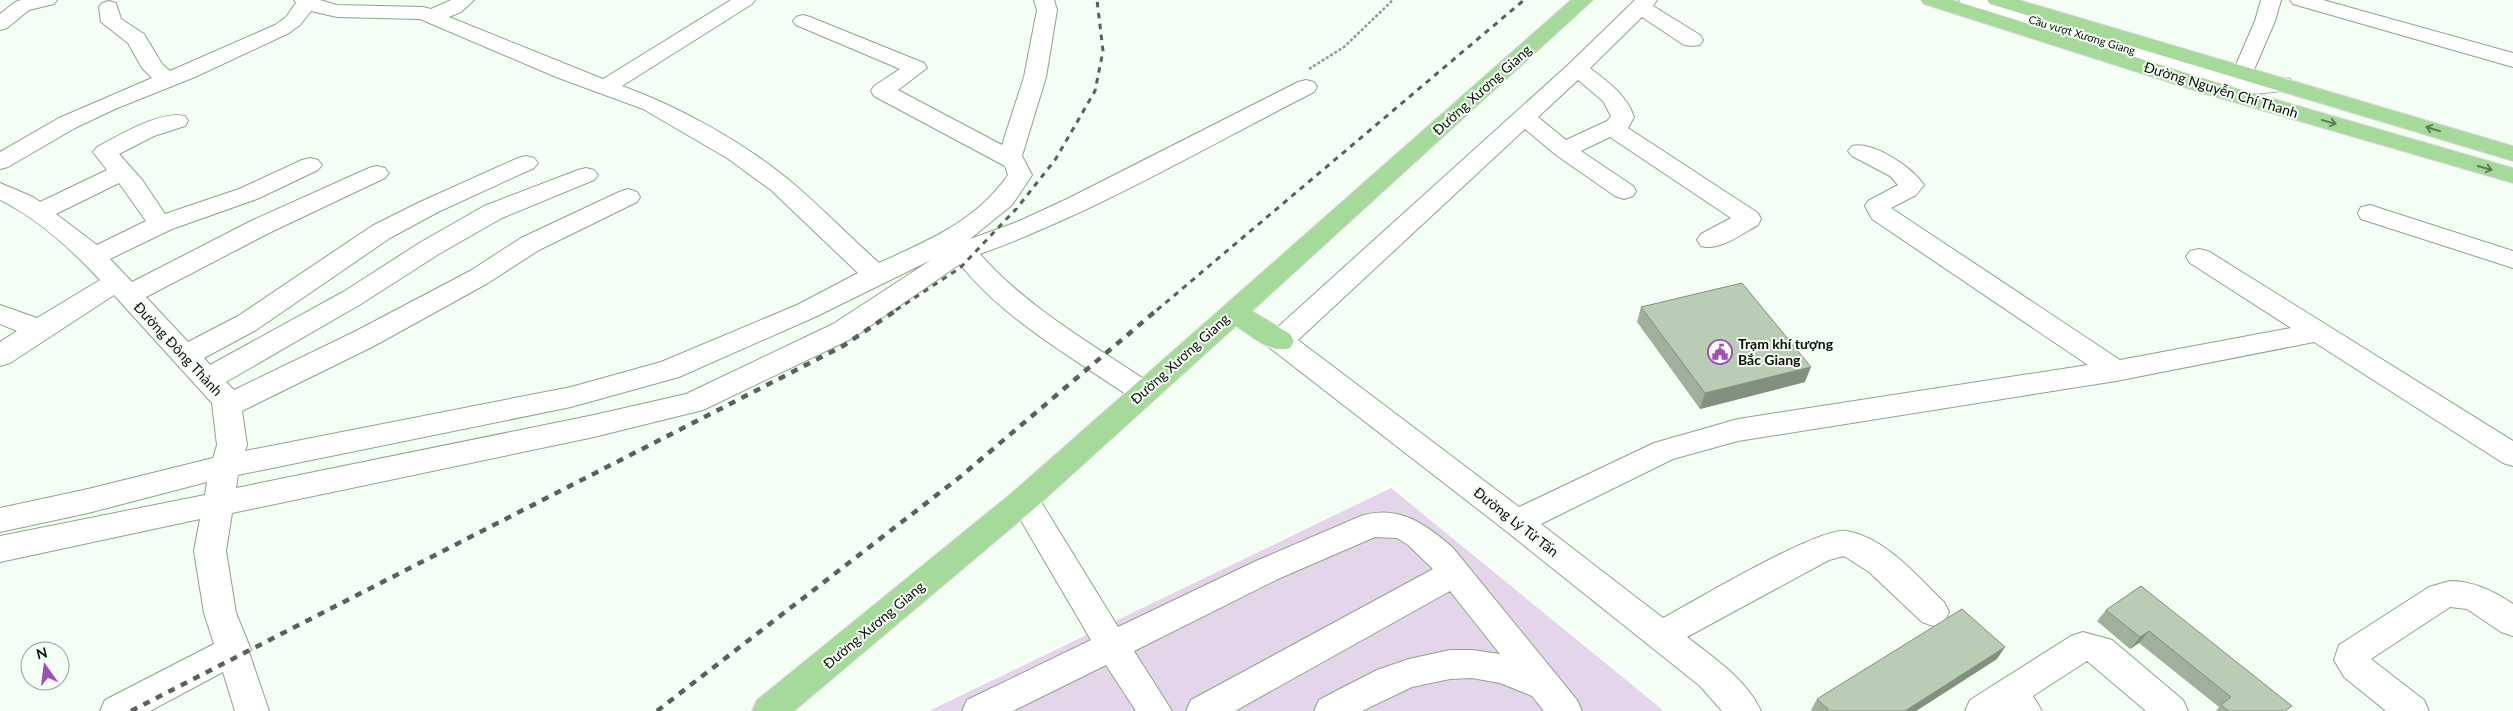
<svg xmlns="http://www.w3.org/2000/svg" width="2513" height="711" viewBox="0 0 2513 711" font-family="Lato,sans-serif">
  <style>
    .green { fill: #e5d5ea }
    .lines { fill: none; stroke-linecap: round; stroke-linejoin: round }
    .minor-casing { stroke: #8fa28b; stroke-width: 2 }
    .major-casing { stroke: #dcdddc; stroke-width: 2 }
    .path { stroke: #90988f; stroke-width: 2.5; stroke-dasharray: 3 2; stroke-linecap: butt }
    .minor { fill: #fff; fill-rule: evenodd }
    .major { fill: #a5da9b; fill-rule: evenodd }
    .rail-far1 { stroke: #5a6159; stroke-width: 3; stroke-dasharray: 5.5 5.5; stroke-linecap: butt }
    .rail { stroke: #5a6159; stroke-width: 4.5; stroke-dasharray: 7 7; stroke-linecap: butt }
    .wall { fill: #9fb09c }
    .shaded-wall { fill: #82907f }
    .building { fill: #b9cdb5; stroke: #82907f }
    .oneway { stroke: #5e7e58 }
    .labels { text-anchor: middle; stroke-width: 4; stroke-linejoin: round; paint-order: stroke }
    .far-street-label { font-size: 11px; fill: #080e07; stroke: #f5fef4 }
    .street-label { font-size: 14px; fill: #080e07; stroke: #f5fef4 }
    .poi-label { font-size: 14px; font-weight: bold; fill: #080e07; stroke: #f5fef4; text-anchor: start }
  </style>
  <rect width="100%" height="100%" fill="#f5fef4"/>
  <!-- green -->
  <path class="green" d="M1391 488 1664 711H929Z"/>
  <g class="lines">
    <defs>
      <path id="minor" d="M21 0H57L54 4 29 10 7 28 0 30V14L15 2Z
        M294 0H320L337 5 423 7 431 9 451 0H474L461 12 449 17 603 79 731 0H755L752 4 622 86C678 106 743 142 789 180 820 206 849 236 879 263 929 240 975 222 1008 175L1005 166 874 96 871 91 874 86 900 69 796 25 793 21 796 17 803 15 810 17 924 63 927 68 898 90 1002 145 1024 77 1037 10 1034 0H1054L1057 10 1046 77 1022 156 1032 175 1012 205 970 239 1017 222 1067 199 1298 82 1306 80 1314 82 1317 87 1314 92C1204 148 1096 212 980 254 1027 308 1094 345 1153 385L1157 392 1153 399 1143 402 1133 399C1076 360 1003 319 960 264L853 338 703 410 594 437 232 513 226 551 236 613 251 650 249 652 269 711H235L223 672 150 711H100L105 700 214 644 204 613 194 551 200 519 0 562V536L205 495 207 482 88 513 0 532V508L88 489 213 458 217 445 212 403 114 295 10 363 0 366V342L17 331 0 324V305L37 318 100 280C73 251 36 217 0 200V183L33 197 40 202 107 170 93 152 97 147C119 136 160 110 185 116L188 121 185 126 154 136 119 154 143 181 165 214 239 189 302 160 310 158 318 160 322 165 318 170 257 199 172 229 110 259 132 282 253 220 369 168 377 166 385 168 389 173 385 178 271 232 146 297 188 342 238 316 372 226 420 202 518 158 526 156 534 158 538 163 534 168 438 212 390 238 256 330 204 358 210 365 343 292 421 242 484 206 578 170 586 168 594 170 598 175 594 180 502 218 439 254 361 304 226 382 234 390 354 332 470 271 521 238 619 192 628 189 637 192 640 197 637 202 539 250 488 283 374 346 242 411 247 445 245 451 571 387 661 362 797 305 858 273 771 190 727 158 643 109 556 77 420 19 337 17 311 11 300 25 289 33 195 77 115 109 75 128 8 167 0 169V152L59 118 152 78 142 68 128 43 101 22 99 7 102 3 109 1 116 3 121 19 144 34 162 64 170 71 275 25 286 17 296 3ZM119 183 146 221 97 245 56 214ZM931 260 833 324 686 394 594 415 236 488 238 475 571 407 679 377 815 317Z
        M1635 0H1657L1653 6 1700 35 1703 40 1700 45 1692 46 1684 45 1642 17 1590 68C1608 82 1627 95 1634 117L1628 128 1758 213 1761 219 1758 225C1741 234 1721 251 1701 246L1697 240 1701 234 1731 218 1610 137 1581 151 1633 186 1636 191 1633 196 1624 199 1615 196 1556 155 1525 129 1298 340 1519 507 1654 443 1738 419 2088 365 1872 219 1865 206 1868 201 1898 185 1890 176 1852 156 1848 151 1852 146C1873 141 1912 167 1924 185L1916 195 1891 208 2120 360 2291 328 2190 263 2186 257 2190 251 2199 249 2208 251 2513 441V466L2503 463 2314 342 2116 381 1738 441 1673 459 1541 524 1663 618C1695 601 1819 526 1847 531 1886 538 1918 577 1944 602L1949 612 1944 622 1933 626 1922 622 1869 572 1844 556 1829 560 1687 637C1714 658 1747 680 1761 711H1722L1700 686 1506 531 1270 348 1266 341 1270 334 1569 64ZM1578 80 1603 101 1611 116 1607 121 1566 140 1538 117Z
        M1959 0H1991L2232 74 2255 21 2261 0H2281L2275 21 2253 72 2246 78C2260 82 2275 76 2290 79L2293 84 2290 89C2276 92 2259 95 2245 92L1962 4Z
        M2290 0H2323L2513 53V67L2293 4Z
        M2370 205 2513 251V268L2361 219 2358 213 2361 207Z
        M1024 488 1035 492 1118 627 1256 561 1361 516C1398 504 1426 524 1453 548L1577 700 1582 711H1544L1532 696 1500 683 1472 678 1450 679 1412 687 1362 711H1314L1319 700 1338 690 1377 670 1409 659 1450 650H1472L1500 654 1450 591 1235 711H1186L1191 700 1433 569 1408 545 1397 538 1375 537 1278 579 1134 651 1172 711H1136L1106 665 1013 711H962L967 700 1091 640 1009 500 1013 492Z
        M2450 581C2473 581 2494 591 2513 604V636L2501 632 2467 609 2450 607 2371 659 2424 700 2429 711H2386L2344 677 2334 660 2339 645 2429 587Z
        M2083 632 2112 640 2183 700 2188 711H2146L2087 661 2033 696 2042 711H1965L1970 700 2071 636Z"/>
      <path id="major" d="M1571 0H1593L1252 311 1290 334 1294 341 1290 348C1270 354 1252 336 1236 326L1035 508 794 711H752L757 700 1013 492Z
        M1921 0H1952L2222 84 2513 168V183L2206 94 1924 4Z
        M1987 0H2019L2513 146V161L1990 4Z"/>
    </defs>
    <!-- minor casing -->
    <use href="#minor" class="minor-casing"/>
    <!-- major casing -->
    <use href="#major" class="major-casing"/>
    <!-- path -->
    <path class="path" d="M1309 69 1344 47 1393 0"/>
    <!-- minor -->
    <use href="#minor" class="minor"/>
    <!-- major -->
    <use href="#major" class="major"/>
    <!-- rail-far1 -->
    <path class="rail-far1" d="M896 310 960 268 1017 208 1055 160 1095 91 1103 51 1097 0
      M1157 310 1524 0"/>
    <!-- rail -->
    <path class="rail" d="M131 711 843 346 898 309
      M657 711 960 477 1158 309"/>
  </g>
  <!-- wall -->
  <path class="wall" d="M1641 307 1805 382 1700 409 1637 322Z
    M2141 586 2286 711H2216L2219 707 2139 643 2130 649 2097 621 2106 610Z
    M1997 659 1916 711H1812L1811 710 1817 699Z"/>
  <!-- shaded-wall -->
  <path class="shaded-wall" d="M1811 367 1805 382 1700 409 1705 393Z
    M2149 631 2139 643 2130 649 2140 637Z
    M2005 647 1997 659 1916 711H1905Z"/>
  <!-- building -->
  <path class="building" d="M1742 283 1811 367 1705 393 1641 307Z
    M2141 586 2292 706 2285 711H2229L2221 705 2231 697 2149 631 2140 637 2106 610Z
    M1962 609 2005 647 1905 711H1830L1817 699Z"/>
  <!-- one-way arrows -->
  <defs><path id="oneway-shaft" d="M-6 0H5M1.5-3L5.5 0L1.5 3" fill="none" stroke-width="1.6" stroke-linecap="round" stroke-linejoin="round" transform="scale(1.25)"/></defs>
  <g class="oneway">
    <use href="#oneway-shaft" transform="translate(2329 122) rotate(16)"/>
    <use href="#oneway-shaft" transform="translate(2433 129) rotate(-163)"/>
    <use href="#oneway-shaft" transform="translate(2485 168) rotate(16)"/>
  </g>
  <!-- icons -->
  <defs>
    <symbol id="civic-ring" viewBox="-11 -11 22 22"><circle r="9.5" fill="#f5fef4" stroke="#a04cba" stroke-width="1.5"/><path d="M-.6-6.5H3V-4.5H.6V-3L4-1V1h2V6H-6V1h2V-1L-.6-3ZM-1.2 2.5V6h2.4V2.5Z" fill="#a04cba"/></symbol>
  </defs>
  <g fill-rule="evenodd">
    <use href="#civic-ring" x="1706" y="338" width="28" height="28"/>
  </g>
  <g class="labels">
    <!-- far-street labels -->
    <g class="far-street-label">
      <text transform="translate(2082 35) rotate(17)" y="4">Cầu vượt Xương Giang</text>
    </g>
    <!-- street labels -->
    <g class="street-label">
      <text transform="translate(1482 90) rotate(-42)" y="5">Đường Xương Giang</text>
      <text transform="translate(2221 90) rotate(17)" y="5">Đường Nguyễn Chí Thanh</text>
      <text transform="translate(178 349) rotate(47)" y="5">Đường Đông Thành</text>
      <text transform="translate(1180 359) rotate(-42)" y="5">Đường Xương Giang</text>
      <text transform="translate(1516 522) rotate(38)" y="5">Đường Lý Tử Tấn</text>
      <text transform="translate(874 625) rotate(-40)" y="5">Đường Xương Giang</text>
    </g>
    <!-- poi labels -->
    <g class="poi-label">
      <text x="1738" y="349">Trạm khí tượng<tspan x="1738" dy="16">Bắc Giang</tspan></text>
    </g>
  </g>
  <!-- north arrow -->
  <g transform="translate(45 666) rotate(346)"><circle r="24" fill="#f5fef4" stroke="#969e95"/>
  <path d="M0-4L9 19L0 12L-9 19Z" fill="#a04cba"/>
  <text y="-8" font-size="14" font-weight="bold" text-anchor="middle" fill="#080e07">N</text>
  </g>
</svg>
